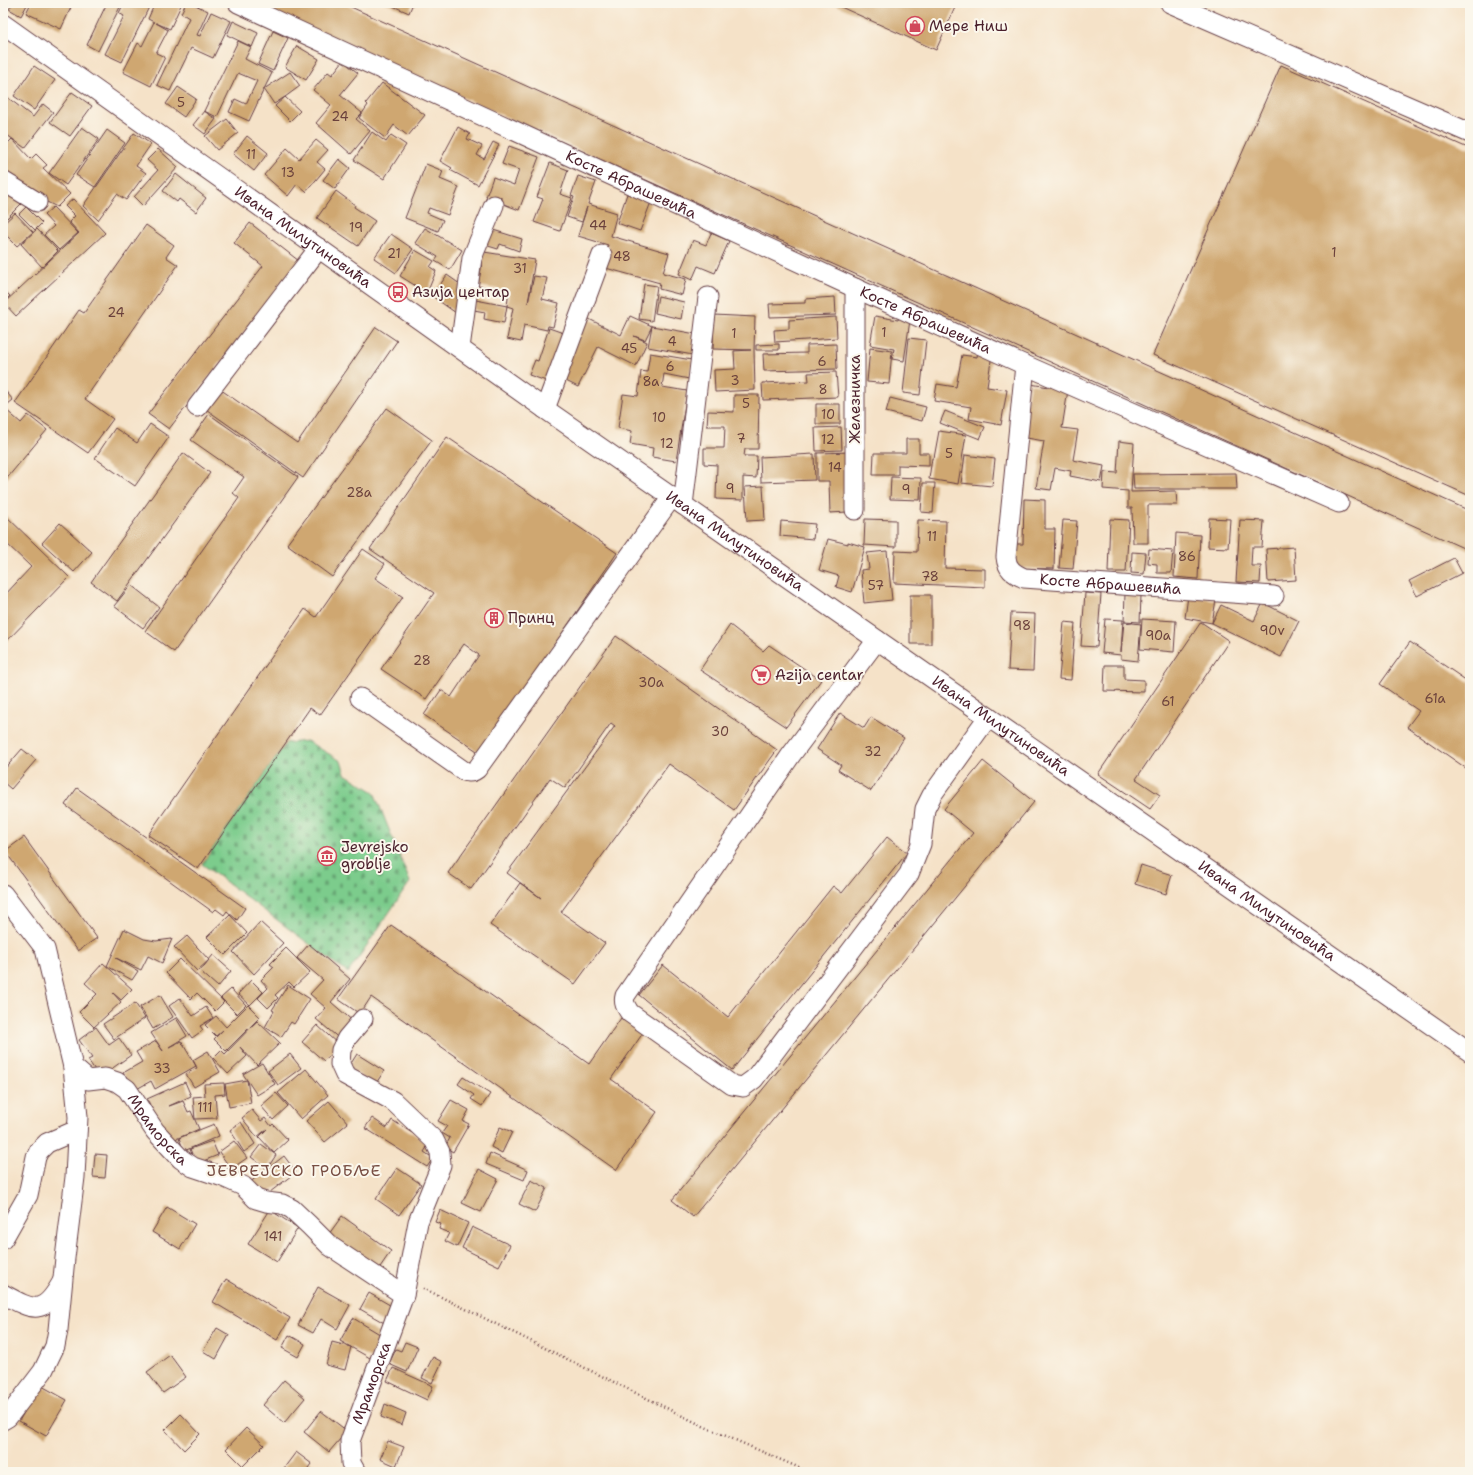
<svg xmlns="http://www.w3.org/2000/svg" width="1473" height="1475" viewBox="0 0 1473 1475" font-family="'Shantell Sans',sans-serif">
  <style>
    .cemetery { fill: url(#cemetery-stones); stroke: #62765c }
    .building { fill: #cfa771 }
    .lines { fill: none; stroke-linecap: round; stroke-linejoin: round }
    .minor-casing { stroke: #643c43; stroke-width: 21 }
    .path { stroke: #643c43; stroke-width: 2.5; stroke-dasharray: 1 3; stroke-linecap: butt }
    .minor { stroke: #fff; stroke-width: 19 }
    .labels { text-anchor: middle; stroke-width: 4; stroke-linejoin: round; paint-order: stroke }
    .number-label { font-size: 13px; fill: #6b413c }
    .poi-label { font-size: 15px; fill: #4a1f2b; stroke: #fbf7ec; text-anchor: start }
    .street-label { font-size: 15px; fill: #4a1f2b; stroke: #fbf7ec }
    .neighbourhood-label { font-size: 16px; letter-spacing: 1px; fill: #794f44; stroke: #fbf7ec }
  </style>
  <defs>
    <pattern id="cemetery-stones" width="16" height="16" patternUnits="userSpaceOnUse"><rect width="16" height="16" fill="#7bcc8c"/><path d="M2 7V4a2 2 0 0 1 4 0v3zM10 15v-3a2 2 0 0 1 4 0v3z" fill="#67a573"/></pattern>
  </defs>
  <rect width="100%" height="100%" fill="#fbf7ec"/>
  <filter id="ink" filterUnits="userSpaceOnUse"><feTurbulence type="fractalNoise" baseFrequency=".025" numOctaves="2"/><feDisplacementMap in="SourceGraphic" scale="8" xChannelSelector="R" yChannelSelector="G"/><feConvolveMatrix kernelMatrix="1 2 1 2 8 2 1 2 1" color-interpolation-filters="sRGB"/></filter>
  <filter id="wash" filterUnits="userSpaceOnUse"><feTurbulence type="fractalNoise" baseFrequency=".012" numOctaves="4" result="noise"/><feDisplacementMap in="SourceGraphic" scale="16" xChannelSelector="R" yChannelSelector="G"/><feGaussianBlur stdDeviation="0.9" result="paint"/><feColorMatrix in="noise" values="0 0 0 0 0 0 0 0 0 0 0 0 0 0 0 0 0 1.4 0 .05"/><feComposite in="paint" operator="in"/></filter>
  <g filter="url(#wash)">
    <rect width="100%" height="100%" fill="#f5e2c8"/>
    <!-- cemetery -->
    <path class="cemetery" d="M307 741 341 761 345 774 374 792 410 882 348 973 202 864 286 743Z"/>
    <g id="blocks">
      <!-- building -->
      <path class="building" d="M13 3H28L21 16 9 9Z
        M31 3H73L61 29 26 13Z
        M107 3H122L98 51 87 45Z
        M124 3H151L122 62 105 54 124 16 119 13Z
        M155 3H182L170 29 156 23 168 30 156 53 165 57 151 86 123 72 138 43 142 46 154 22 148 19Z
        M186 3H191L208 11 197 35 200 36 211 12 231 21 213 58 191 48 170 91 157 85 189 18 181 13Z
        M253 3H342L1470 511V551Z
        M386 3H413L409 13Z
        M832 3H957L936 50Z
        M233 21 258 33 252 47 227 35Z
        M273 31 288 38 273 71 258 64Z
        M238 41 251 47 245 59 272 73 264 89 290 72 300 86 285 97 300 111 290 121 275 106 285 97 274 104 264 89 249 121 229 112 235 99 246 104 257 81 238 73 217 117 204 111Z
        M297 46 319 59 306 80 285 67Z
        M343 61 358 73 340 95 362 113 356 119 370 131 351 154 316 123 331 105 313 90 328 72 332 75Z
        M1281 65 1470 149V496L1153 355Z
        M34 66 55 80 34 110 14 96Z
        M382 83 425 115 408 136 394 125 385 138 359 118 368 105 366 103Z
        M178 87 196 99 184 117 166 104Z
        M72 92 92 106 70 136 50 122Z
        M3 94 33 117 43 104 53 112 25 148 3 132 6 128 3 125Z
        M204 111 216 119 205 134 193 125Z
        M227 119 238 133 217 150 205 136Z
        M82 127 99 139 66 185 49 173Z
        M458 127 470 134 467 139 482 146 477 155 484 159 493 142 499 145 478 185 450 170 452 168 440 161Z
        M107 130 125 143 95 187 76 175Z
        M3 131 7 136 3 140Z
        M372 132 386 142 391 135 406 145 384 179 354 160Z
        M134 133 151 144 136 166 146 173 126 200 117 194 98 220 83 206Z
        M247 136 268 153 254 171 233 154Z
        M12 139 31 159 36 154 47 165 43 168 70 194 57 207 45 201 3 173V148Z
        M316 140 328 150 317 162 325 169 306 192 297 184 288 196 264 175 287 148 299 159Z
        M509 146 539 157 519 210 486 197 493 177 514 185 519 170 502 164Z
        M158 149 178 167 143 206 134 197 158 170 147 160Z
        M339 159 350 168 335 189 323 180Z
        M550 163 568 170 560 194 572 198 560 231 534 222 543 199 537 197Z
        M426 164 443 171 440 179 459 187 448 215 429 208 427 213 443 220 438 231 405 218Z
        M176 174 206 198 196 212 179 199 177 202 163 191Z
        M578 176 596 182 588 204 617 213 611 236 669 253 663 273 686 279 682 295 659 289 660 283 602 267 608 245 578 236 587 207 582 222 567 217 574 197 571 196Z
        M336 191 355 205 354 207 375 221 358 246 317 218Z
        M13 192 23 202 7 218 3 214V202Z
        M627 194 651 202 640 231 617 223Z
        M73 199 105 233 16 316 4 303 79 233 69 222 75 216 65 206Z
        M26 207 42 223 35 230 19 214Z
        M53 207 78 233 59 250 44 235 54 226 44 215Z
        M15 213 33 232 17 246 3 232V224Z
        M250 223 299 261 169 429 148 414 263 266 234 243Z
        M146 225 174 245 166 257 178 265 85 399 113 419 88 453 15 403 79 310 84 313Z
        M425 228 462 250 450 270 435 261 438 257 415 243Z
        M37 229 58 251 42 267 21 244Z
        M490 229 522 239 519 251 500 244 498 249 485 245Z
        M711 233 729 241 715 273 698 266 692 280 679 274 693 240 706 245Z
        M391 234 413 249 396 273 374 258Z
        M415 250 434 261 430 267 436 271 427 293 400 276Z
        M484 252 535 260 528 303 534 276 547 278 542 299 559 303 553 327 548 326 547 330 524 325 521 342 507 339 513 308 507 306 509 291 478 286Z
        M447 275 467 289 456 313 432 296Z
        M644 284 657 286 652 321 639 319Z
        M3 289 10 296 3 303Z
        M658 296 684 302 681 319 655 313Z
        M835 297 836 315 770 317 769 304 805 303V299Z
        M476 300 507 306 504 323 484 319 485 312 474 310Z
        M714 315 755 317 754 350 755 390 715 392 714 370 735 369 734 351 751 350 713 349Z
        M630 316 652 326 645 340 634 336 647 342 636 366 598 347 578 387 560 378 585 317 621 335Z
        M875 316 898 320 899 318 910 320 904 361 892 359 894 349 870 345Z
        M836 317 837 338 775 342 774 330 789 329V320Z
        M652 326 696 334 693 355 648 347Z
        M376 327 397 341 303 478 203 407 217 387 297 443Z
        M549 328 569 335 552 383 529 375 535 360 538 361Z
        M909 338 926 340 920 395 903 393Z
        M779 344V350H756V345Z
        M836 344 837 369 764 371 763 354 807 353V345Z
        M870 348 892 351 889 384 867 382Z
        M978 351 992 354 987 387 1007 390 1001 425 969 419 971 407 934 401 937 384 956 387 962 355 977 357Z
        M650 353 692 360 689 379 664 374 662 387 687 391 676 461 652 457 653 448 630 444 632 431 618 428 623 394 638 396 641 371 647 372Z
        M836 372 838 397 763 400 762 383 809 381 808 373Z
        M1030 384 1068 390 1062 428 1078 430 1073 460 1104 466 1101 482 1070 476 1071 471 1055 468 1051 490 1036 488 1044 441 1021 437Z
        M3 388 13 400 3 408Z
        M734 395H759L758 449H745L744 456H757L756 478 743 477V500L716 499 717 465 704 464V448H724L725 426H707L708 411 734 412Z
        M890 398 926 407 922 421 886 412Z
        M816 404H840V424H816Z
        M387 408 432 440 332 577 287 544Z
        M5 409 21 423 28 415 47 430 3 483V445L5 442 3 440V412Z
        M945 411 985 427 980 439 940 423Z
        M209 414 298 477 174 652 145 631 239 498 233 493 244 477 191 440Z
        M150 424 169 437 135 486 95 458 115 428 137 443Z
        M841 427 842 450 816 451 815 428Z
        M939 431 966 435 958 484 929 479 932 458H934Z
        M447 437 617 553 480 753 424 715 441 690 451 697 479 655 464 644 426 699 381 669 434 593 370 549Z
        M906 439H919V453H929V466L898 465V475H873L874 453H906Z
        M1119 441 1134 443 1131 492 1176 491 1177 505H1148V543H1133L1132 508H1128V491L1103 489 1104 472 1117 473Z
        M852 452 847 512 830 513 829 481H817V453Z
        M183 453 210 473 117 601 91 582Z
        M814 454 815 480 761 482 760 457Z
        M965 455 995 459 992 486 961 483Z
        M1236 473 1237 489H1134L1133 474Z
        M891 477 921 478 920 500 890 499Z
        M923 483H935L933 513 921 512Z
        M763 486 765 520 747 521 745 487Z
        M1024 499 1045 500V529H1055L1054 569 1015 568 1016 544H1023Z
        M3 513 69 577 3 645V597L31 567 3 540Z
        M1209 518 1230 519 1228 548 1208 547Z
        M865 519 896 520V547L864 545Z
        M1110 519 1129 520 1126 572H1108Z
        M918 520 946 521 945 568 985 569V587L894 583 895 551 917 552Z
        M1063 520 1077 521 1073 569 1059 568Z
        M1240 520 1264 521 1262 547H1252L1251 566H1261L1260 583 1236 582Z
        M781 521 815 524 813 539 780 536Z
        M60 523 92 552 74 572 42 543Z
        M1176 533 1200 535 1198 579 1174 577Z
        M828 539 848 544V542L865 547 852 592 836 587 839 576 819 570Z
        M1294 547 1296 580 1268 582 1266 549Z
        M363 549 385 564 375 578 403 597 320 715 310 708 198 869 148 835 305 609 316 617Z
        M1149 549 1173 551 1171 573H1157V564L1148 563Z
        M887 551 892 600 864 603 861 570 869 569 867 553Z
        M1132 552 1146 553 1144 574 1131 573Z
        M1454 558 1462 573 1417 596 1409 581Z
        M131 585 159 607 143 628 114 606Z
        M1085 593 1101 594 1097 647 1081 646Z
        M1125 594 1141 595 1140 622 1124 621Z
        M910 595H931V644H910Z
        M1188 596 1216 600 1212 623 1221 605 1254 621 1263 603 1299 621 1281 657 1212 623 1185 618Z
        M1011 613 1035 614 1033 671 1008 670Z
        M1105 619 1123 620 1121 652 1124 622 1141 624 1138 661 1121 659V655L1102 653Z
        M1142 619 1176 621 1174 652 1140 649Z
        M1064 622 1075 623 1071 680 1059 679Z
        M1201 622 1229 641 1136 779 1160 795 1150 809 1098 774Z
        M730 625 763 651 769 645 821 680 786 727 700 670Z
        M616 636 777 750 734 810 669 764 561 912 605 943 575 984 490 925 520 883 541 898 507 873 615 726 611 723 565 788 550 778 471 889 448 873Z
        M1410 642 1470 683V771L1407 727 1419 711 1380 684Z
        M1105 665H1124V679L1144 680V692L1104 691Z
        M840 713 864 728 871 717 904 738 871 791 838 770 841 765 817 749Z
        M22 749 36 760 11 789 3 782V771Z
        M983 761 1034 802 693 1217 672 1200 973 833 944 809Z
        M77 788 245 908 237 920 227 911 224 915 216 909 213 912 65 805Z
        M24 837 97 938 78 951 5 851Z
        M887 837 907 853 732 1070 639 995 663 965 728 1017 833 886 842 893Z
        M1141 865 1172 875 1166 894 1135 884Z
        M230 915 247 933 225 955 207 937Z
        M260 922 283 943 254 974 233 952Z
        M391 925 589 1064 621 1018 643 1033 611 1079 657 1112 616 1170 371 997 360 1014 338 999Z
        M124 929 144 939 156 941 172 939 162 963 148 956 141 970 116 958 138 971 132 980 107 966Z
        M187 936 209 960 197 971 174 947Z
        M309 944 350 979 331 1002 355 1023 341 1040 316 1019 326 1008 310 994 323 980 297 958Z
        M286 948 310 972 294 987 289 982 275 995 278 998 268 1008 258 998 268 988 261 980 274 967 270 964Z
        M213 955 231 971 218 987 200 971Z
        M180 959 224 1002 215 1011 197 993 191 999 166 973Z
        M103 963 132 989 121 1000 113 993 121 1002 94 1027 79 1012 97 994 85 983Z
        M251 980 263 992 250 1005 238 994Z
        M288 985 310 999 294 1024 291 1022 281 1037 265 1027 274 1011 272 1010Z
        M231 989 246 1005 237 1014 221 998Z
        M160 995 173 1017 153 1029 140 1007Z
        M180 998 193 1016 206 1007 213 1018 200 1026 203 1030 192 1038 169 1006Z
        M135 1003 145 1018 114 1039 103 1024Z
        M248 1005 260 1017 226 1051 214 1039 223 1030 216 1036 205 1025 216 1016 226 1027Z
        M176 1018 187 1036 169 1047 181 1041 196 1066 155 1089 151 1081 133 1091 123 1073 142 1062 136 1052 156 1041 163 1051 151 1033Z
        M257 1021 280 1043 257 1065 240 1047 247 1056 228 1074 213 1058 221 1050 225 1054Z
        M317 1025 339 1045 324 1061 302 1042Z
        M96 1027 109 1045 119 1038 131 1055 100 1077 88 1060 92 1058 79 1040Z
        M208 1051 220 1072 194 1087 186 1074 197 1068 193 1060Z
        M290 1054 301 1068 278 1085 268 1071Z
        M357 1054 384 1071 375 1085 348 1068Z
        M262 1063 275 1084 257 1095 243 1074Z
        M306 1069 328 1095 301 1119 278 1093Z
        M463 1077 490 1094 482 1106 471 1099 474 1095 458 1084Z
        M247 1080 251 1103 229 1107 225 1084Z
        M185 1082 191 1096 169 1106 183 1101 188 1112 191 1111 199 1129 169 1142 147 1099Z
        M224 1083 225 1094 215 1095 217 1118 195 1119 193 1097 205 1096 204 1084Z
        M276 1093 288 1106 273 1120 261 1106Z
        M451 1100 469 1110 463 1121 469 1124 453 1152 445 1147 450 1138 442 1133 447 1126 438 1121Z
        M329 1101 348 1123 325 1142 306 1121Z
        M252 1110 261 1121 265 1118 271 1126 273 1124 288 1140 274 1153 259 1137 267 1129 257 1137 242 1118Z
        M372 1118 387 1128 392 1120 429 1144 424 1152 433 1158 427 1167 365 1128Z
        M241 1122 255 1144 244 1152 230 1130Z
        M214 1124 219 1136 184 1151 179 1138Z
        M500 1127 512 1132 502 1153 491 1147Z
        M212 1141 218 1155 196 1164 190 1149Z
        M234 1141 247 1158 231 1169 219 1152Z
        M261 1144 276 1155 267 1169 251 1157Z
        M490 1153 528 1170 524 1180 486 1164Z
        M95 1154 107 1155 105 1178 93 1177Z
        M284 1156 296 1172 261 1199 249 1183Z
        M397 1168 421 1184 399 1215 376 1199Z
        M479 1169 498 1179 481 1212 462 1203Z
        M531 1180 547 1188 535 1212 519 1204Z
        M167 1207 195 1224 180 1249 152 1232Z
        M270 1210 298 1228 277 1262 248 1244Z
        M440 1210 468 1223 457 1247 445 1241 449 1233 439 1229 441 1224 435 1222Z
        M342 1216 391 1251 376 1273 326 1238Z
        M472 1227 510 1245 499 1266 462 1248Z
        M226 1279 290 1318 277 1340 213 1302Z
        M318 1287 350 1305 337 1329 321 1319 313 1333 298 1325Z
        M369 1293 395 1308 386 1324 360 1309Z
        M353 1318 383 1336 370 1358 340 1341Z
        M217 1328 229 1335 216 1359 203 1351Z
        M289 1335 305 1344 298 1357 282 1348Z
        M332 1342 351 1347 345 1370 326 1365Z
        M405 1342 418 1347 407 1372 389 1364 396 1349 401 1351Z
        M170 1355 186 1377 163 1393 147 1372Z
        M433 1357 442 1362 432 1383 422 1378Z
        M393 1368 433 1386 427 1400 387 1381Z
        M284 1380 305 1398 284 1423 263 1405Z
        M40 1385 67 1400 46 1436 19 1421Z
        M385 1404 406 1413 402 1425 381 1417Z
        M321 1411 347 1431 329 1452 304 1432Z
        M181 1414 200 1434 184 1450 165 1430Z
        M246 1428 264 1445 243 1466 226 1449Z
        M388 1441 404 1447 396 1466 380 1459Z
        M296 1452 312 1464 306 1472H289L284 1468Z"/>
    </g>
  </g>
  <g filter="url(#ink)">
    <use href="#blocks" fill-opacity="0" stroke="#643c43" stroke-width="1"/>
    <g class="lines">
      <defs>
        <g id="minor">
          <path id="s1" d="M238 3 855 288 1025 365 1339 503"/>
          <path d="M1170 3 1470 133"/>
          <path id="s2" d="M3 24 545 409 1470 1052"/>
          <path d="M3 181 37 202"/>
          <path d="M460 348 472 258 494 205"/>
          <path id="s3" d="M1025 365 1006 557C1007 569 1013 573 1024 578L1274 596"/>
          <path d="M197 407 319 248"/>
          <path d="M545 409 602 255"/>
          <path d="M683 505 708 297"/>
          <path d="M855 510V288"/>
          <path d="M877 640 791 755 625 996C623 1003 626 1007 630 1013L732 1085 743 1087 754 1079 909 874 921 844 925 809 932 795 988 717"/>
          <path d="M360 698 464 771C469 773 473 772 477 769L672 497"/>
          <path id="s4" d="M3 894 45 949 73 1067 88 1080 105 1078 117 1082 127 1089 155 1131 181 1159 193 1167 223 1177 243 1186 256 1199 266 1202 282 1204 292 1209 309 1225 330 1246 404 1295"/>
          <path d="M3 1239 28 1195 36 1157 39 1151 47 1143 77 1130"/>
          <path d="M3 1294C34 1311 43 1316 62 1282"/>
          <path d="M3 1420 8 1417 43 1371 55 1346 58 1330 65 1258 75 1177 78 1117 73 1067"/>
          <path id="s5" d="M356 1472 351 1463 350 1441 404 1295 418 1222 441 1165 440 1152 434 1140 393 1101 345 1075 340 1064 341 1050 347 1038 363 1019"/>
        </g>
      </defs>
      <!-- minor casing -->
      <use href="#minor" class="minor-casing"/>
      <!-- path -->
      <path class="path" d="M423 1288 703 1426 809 1472"/>
      <!-- minor -->
      <use href="#minor" class="minor"/>
    </g>
  </g>
  <!-- icons -->
  <defs>
    <symbol id="shop-ring" viewBox="-11 -11 22 22"><circle r="9.5" fill="#fbf7ec" stroke="#d1495b" stroke-width="1.5"/><path d="M-5-2.5h2.3a2.7 3.5 0 0 1 5.4 0H5L5.5 6h-11ZM-1.5-2.5h3a1.5 2.3 0 0 0-3 0Z" fill="#d1495b"/></symbol>
    <symbol id="bus-ring" viewBox="-11 -11 22 22"><circle r="9.5" fill="#fbf7ec" stroke="#d1495b" stroke-width="1.5"/><path d="M-5-6H5V4H4V6H2V4H-2V6H-4V4H-5ZM-3.5-4V0h7V-4ZM-3.5 1.2v1.5H-2V1.2ZM2 1.2v1.5H3.5V1.2Z" fill="#d1495b"/></symbol>
    <symbol id="building-ring" viewBox="-11 -11 22 22"><circle r="9.5" fill="#fbf7ec" stroke="#d1495b" stroke-width="1.5"/><path d="M-4-6H4V6H1V3H-1V6H-4ZM-2.5-4.3h1.7v1.8h-1.7ZM.8-4.3h1.7v1.8H.8ZM-2.5-1h1.7V.8h-1.7ZM.8-1h1.7V.8H.8Z" fill="#d1495b"/></symbol>
    <symbol id="supermarket-ring" viewBox="-11 -11 22 22"><circle r="9.5" fill="#fbf7ec" stroke="#d1495b" stroke-width="1.5"/><path d="M-6-5.5h2.5l.6 2H6L4.5 2H-2.5L-4.4-4H-6ZM-1.5 3.2a1.3 1.3 0 1 0 .1 0ZM3 3.2a1.3 1.3 0 1 0 .1 0Z" fill="#d1495b"/></symbol>
    <symbol id="museum-ring" viewBox="-11 -11 22 22"><circle r="9.5" fill="#fbf7ec" stroke="#d1495b" stroke-width="1.5"/><path d="M0-6L6-3V-2H-6V-3ZM-5-1h2V3h-2ZM-1-1h2V3h-2ZM3-1h2V3H3ZM-6 4H6V6H-6Z" fill="#d1495b"/></symbol>
  </defs>
  <g fill-rule="evenodd">
    <use href="#shop-ring" x="904" y="15" width="22" height="22"/>
    <use href="#bus-ring" x="387" y="281" width="22" height="22"/>
    <use href="#building-ring" x="483" y="607" width="22" height="22"/>
    <use href="#supermarket-ring" x="750" y="664" width="22" height="22"/>
    <use href="#museum-ring" x="316" y="845" width="22" height="22"/>
  </g>
  <g class="labels">
    <!-- number labels -->
    <g class="number-label">
      <text x="181" y="107">5</text>
      <text x="340" y="121">24</text>
      <text x="251" y="159">11</text>
      <text x="288" y="177">13</text>
      <text x="598" y="230">44</text>
      <text x="356" y="232">19</text>
      <text x="1334" y="257">1</text>
      <text x="394" y="258">21</text>
      <text x="622" y="261">48</text>
      <text x="520" y="273">31</text>
      <text x="116" y="317">24</text>
      <text x="884" y="337">1</text>
      <text x="734" y="338">1</text>
      <text x="672" y="346">4</text>
      <text x="629" y="353">45</text>
      <text x="822" y="366">6</text>
      <text x="670" y="371">6</text>
      <text x="735" y="385">3</text>
      <text x="651" y="386">8a</text>
      <text x="823" y="394">8</text>
      <text x="746" y="408">5</text>
      <text x="828" y="419">10</text>
      <text x="659" y="422">10</text>
      <text x="741" y="443">7</text>
      <text x="828" y="444">12</text>
      <text x="667" y="448">12</text>
      <text x="949" y="458">5</text>
      <text x="835" y="472">14</text>
      <text x="730" y="493">9</text>
      <text x="906" y="494">9</text>
      <text x="359" y="497">28a</text>
      <text x="932" y="541">11</text>
      <text x="1187" y="561">86</text>
      <text x="930" y="581">78</text>
      <text x="876" y="590">57</text>
      <text x="1022" y="630">98</text>
      <text x="1272" y="635">90v</text>
      <text x="1158" y="640">90a</text>
      <text x="422" y="665">28</text>
      <text x="651" y="687">30a</text>
      <text x="1435" y="703">61a</text>
      <text x="1168" y="706">61</text>
      <text x="720" y="736">30</text>
      <text x="873" y="756">32</text>
      <text x="162" y="1073">33</text>
      <text x="205" y="1112">111</text>
      <text x="273" y="1241">141</text>
    </g>
    <!-- poi labels -->
    <g class="poi-label">
      <text x="929" y="31">Мере Ниш</text>
      <text x="412" y="297">Азија центар</text>
      <text x="508" y="623">Принц</text>
      <text x="775" y="680">Azija centar</text>
      <text x="341" y="852">Jevrejsko<tspan x="341" dy="17">groblje</tspan></text>
    </g>
    <!-- street labels -->
    <g class="street-label">
      <text dy="5" stroke="none"><textPath href="#s1" startOffset="433">Косте Абрашевића</textPath></text>
      <text dy="5" stroke="none"><textPath href="#s2" startOffset="368">Ивана Милутиновића</textPath></text>
      <text dy="5" stroke="none"><textPath href="#s1" startOffset="757">Косте Абрашевића</textPath></text>
      <text transform="translate(855 399) rotate(-90)" y="5">Железничка</text>
      <text dy="5" stroke="none"><textPath href="#s2" startOffset="896">Ивана Милутиновића</textPath></text>
      <text dy="5" stroke="none"><textPath href="#s3" startOffset="309">Косте Абрашевића</textPath></text>
      <text dy="5" stroke="none"><textPath href="#s2" startOffset="1220">Ивана Милутиновића</textPath></text>
      <text dy="5" stroke="none"><textPath href="#s2" startOffset="1544">Ивана Милутиновића</textPath></text>
      <text dy="5" stroke="none"><textPath href="#s4" startOffset="303">Мраморска</textPath></text>
      <text dy="5" stroke="none"><textPath href="#s5" startOffset="94">Мраморска</textPath></text>
    </g>
    <!-- neighbourhood labels -->
    <g class="neighbourhood-label">
      <text x="294" y="1176">ЈЕВРЕЈСКО ГРОБЉЕ</text>
    </g>
  </g>
  <!-- margin -->
  <rect width="1473" height="1475" fill="none" stroke="#fbf7ec" stroke-width="16"/>
</svg>
